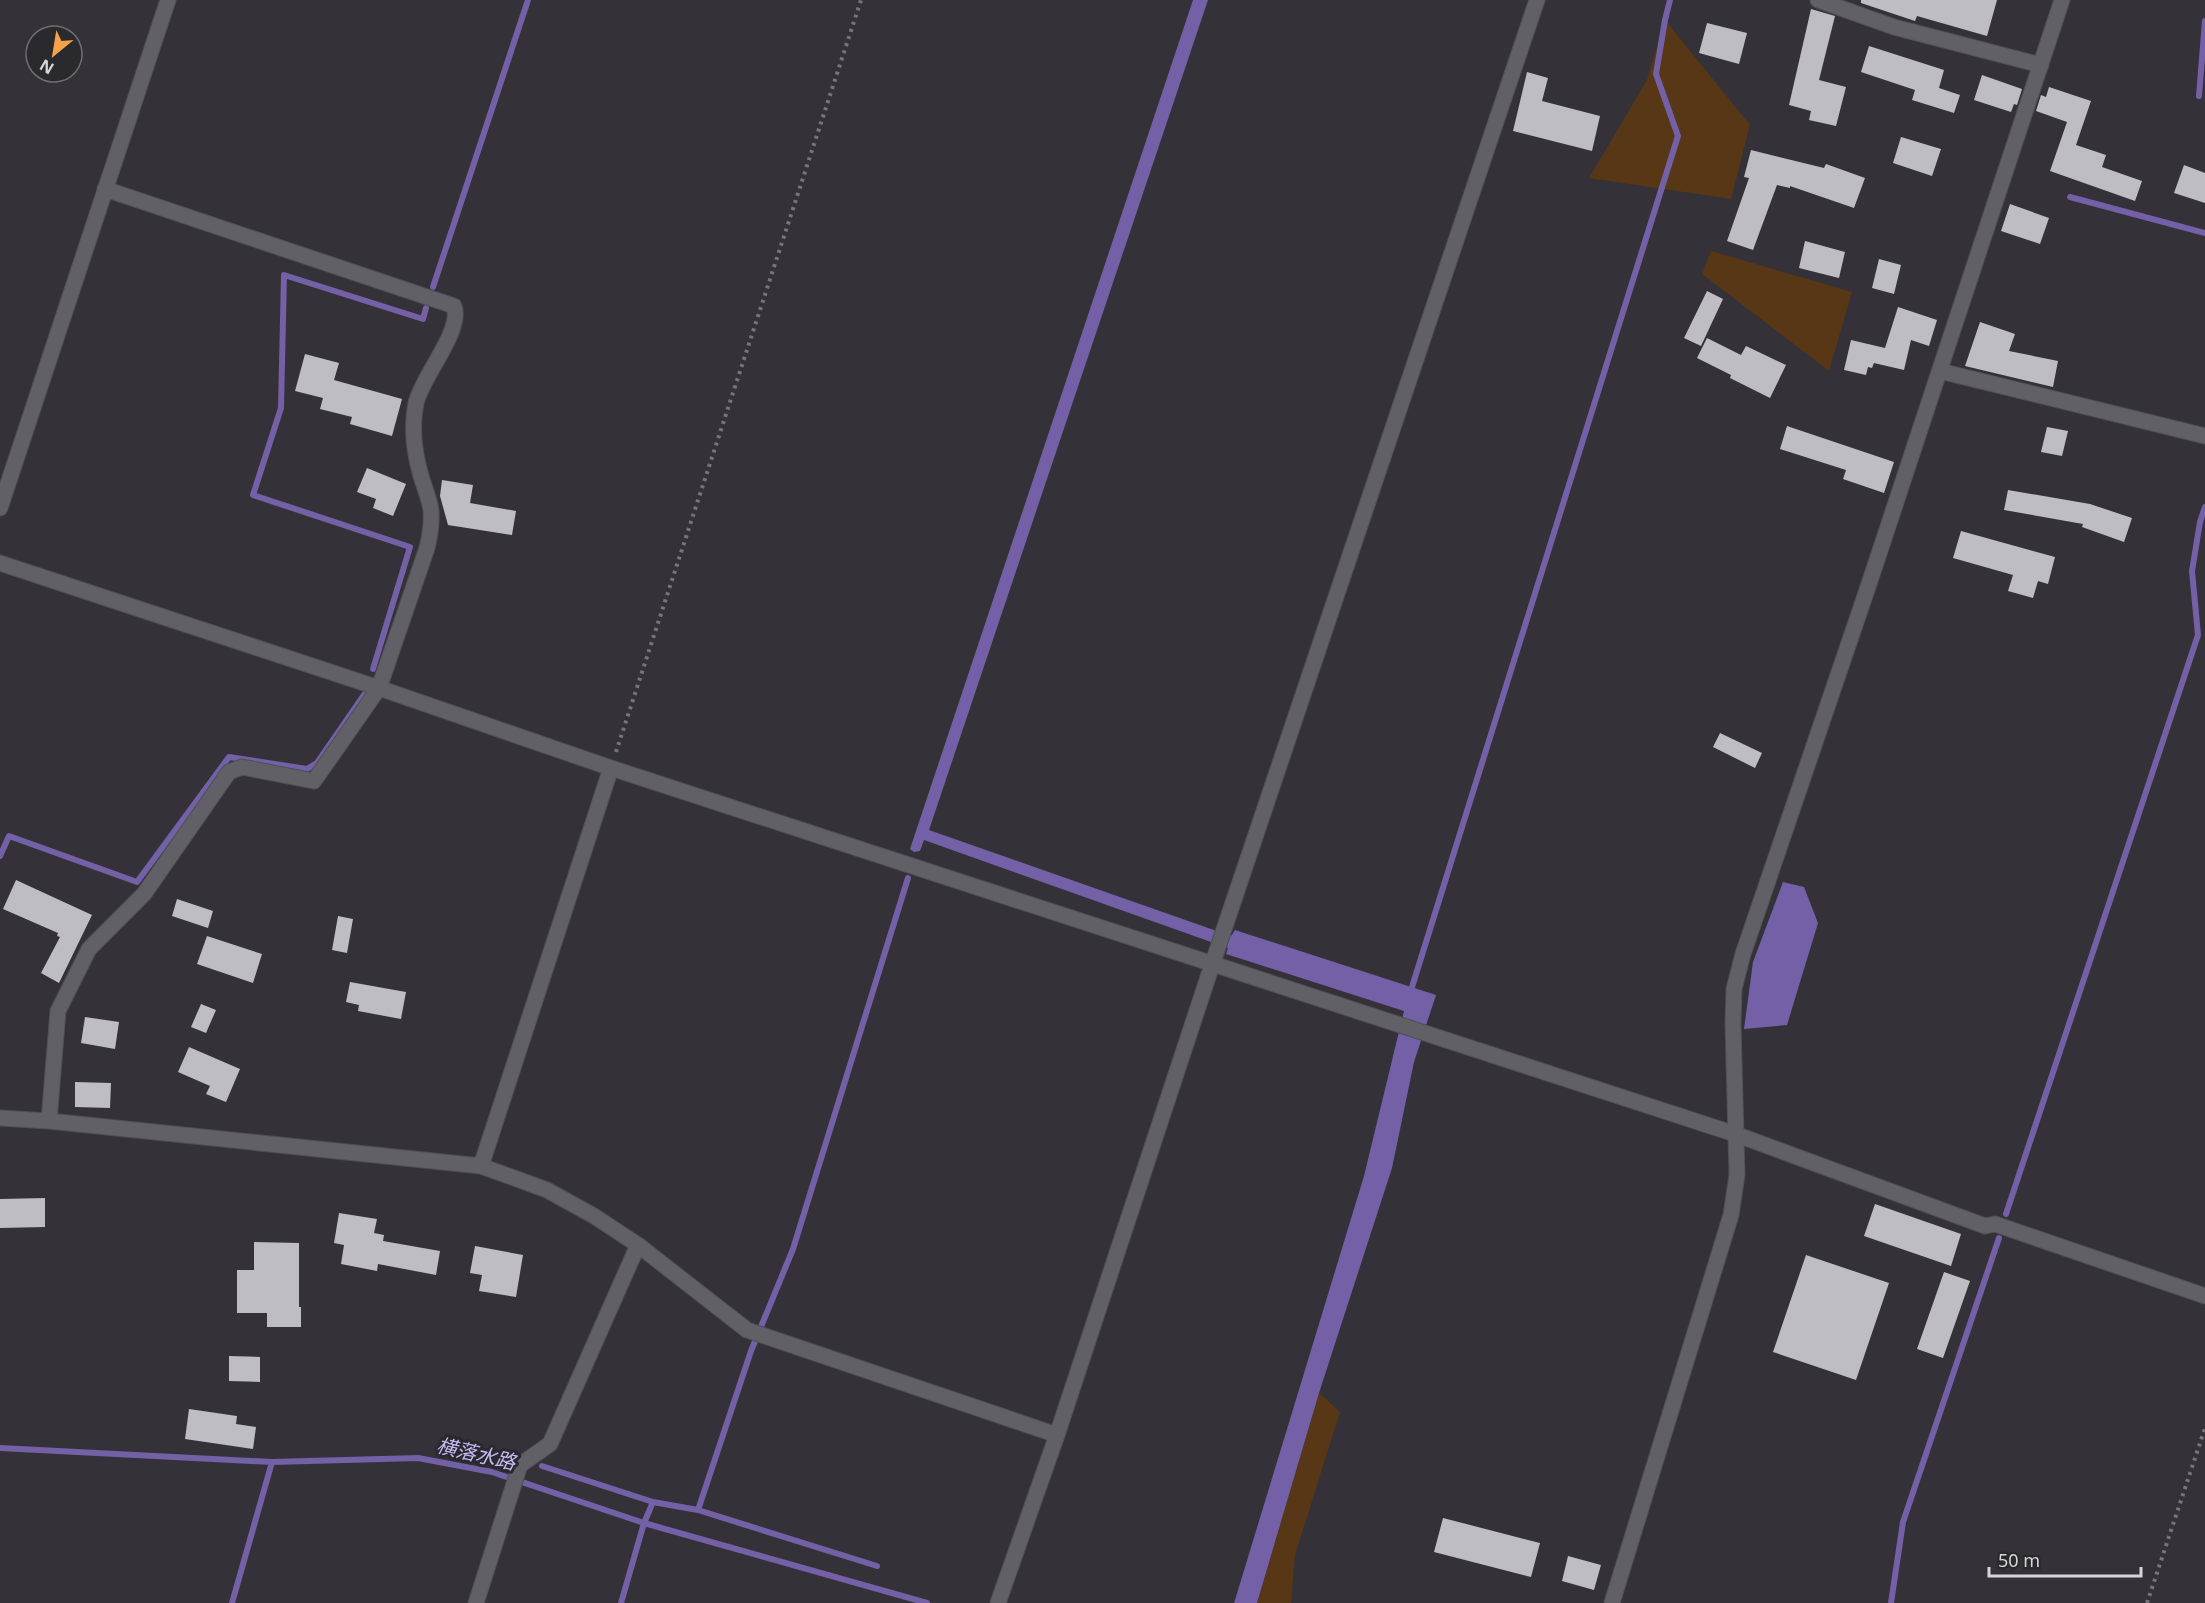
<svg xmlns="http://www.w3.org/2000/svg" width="2205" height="1603" viewBox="0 0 2205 1603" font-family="'Noto Sans','Noto Sans JP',sans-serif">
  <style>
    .green { fill: #573716 }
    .water { fill: #7360a6 }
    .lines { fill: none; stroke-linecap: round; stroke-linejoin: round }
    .stream { stroke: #7360a6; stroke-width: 6 }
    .building { fill: #bebdc4 }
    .minor-casing { stroke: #4f4e54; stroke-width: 17 }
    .tertiary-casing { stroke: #4f4e54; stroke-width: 17 }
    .path { stroke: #757479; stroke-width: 4; stroke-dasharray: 3 4.5; stroke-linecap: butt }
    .minor { stroke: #616067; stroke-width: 15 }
    .tertiary { stroke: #616067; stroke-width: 15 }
    .labels { text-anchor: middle; stroke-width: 6; stroke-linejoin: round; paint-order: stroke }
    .water-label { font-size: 20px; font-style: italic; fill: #c6b9f4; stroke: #2a292e }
  </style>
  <rect width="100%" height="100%" fill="#343238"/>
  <!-- green -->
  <path class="green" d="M1665 20 1750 125 1731 199 1589 178 1647 80Z
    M1711 251 1852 292 1829 371 1702 274Z
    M1319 1393 1340 1412 1295 1555 1291 1603H1257Z"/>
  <!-- water -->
  <path class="water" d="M1193 0H1208L929 830 1231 936 1235 930 1436 995 1414 1062 1392 1168 1319 1393 1257 1603H1234L1235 1600 1364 1176 1404 1011 1226 954 1228 948 924 840 920 851 914 852 910 849Z
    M1783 882 1804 887 1818 923 1787 1025 1744 1029 1753 962Z"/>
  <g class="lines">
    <!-- stream -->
    <path class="stream" d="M2199 96 2205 21
      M2070 197 2205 233
      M433 287 528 0
      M373 669 410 547 253 495 281 408 284 275 423 319 426 308
      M0 856 9 836 137 882 229 757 307 769 317 763 366 692
      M1412 987 1678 136 1656 74 1665 20 1670 0
      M2006 1214 2198 635 2192 571 2200 522 2205 507
      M0 1448 272 1462 418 1458 492 1472 644 1523 927 1603
      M542 1466 653 1502
      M698 1510 877 1566
      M232 1603 272 1462
      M621 1603 644 1523 653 1502 698 1510 751 1351 793 1249 908 878
      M1891 1603 1903 1522 1999 1238"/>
  </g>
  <!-- building -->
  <path class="building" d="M1861 0H1997L1987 36 1917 16 1915 21 1861 3Z
    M1811 9 1835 16 1819 80 1846 87 1836 126 1809 120 1811 111 1789 105Z
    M1707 23 1747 33 1739 64 1699 53Z
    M1869 46 1944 70 1939 88 1960 95 1954 113 1912 100 1915 90 1861 72Z
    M1527 72 1548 78 1542 101 1600 116 1592 151 1513 131Z
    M1982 75 2022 89 2017 105 2014 104 2011 112 1974 100Z
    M2049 87 2091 101 2076 145 2106 155 2102 167 2142 181 2135 201 2050 171 2067 122 2036 111 2041 95 2046 97Z
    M1901 137 1941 149 1932 176 1893 163Z
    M1751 150 1824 168 1826 164 1865 178 1854 208 1790 186V188L1777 185 1753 250 1727 241 1749 178 1744 177Z
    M2184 165 2205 173V203L2174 193Z
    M2010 204 2049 218 2040 244 2001 231Z
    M1805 241 1845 252 1839 278 1799 268Z
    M1879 259 1901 265 1894 294 1872 288Z
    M1707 291 1723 299 1701 346 1684 338Z
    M1898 307 1937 320 1929 346 1911 340 1904 370 1874 363 1872 368 1868 367 1866 375 1844 370 1851 340 1885 348Z
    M1980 322 2015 334 2009 351 2058 361 2053 387 1965 366Z
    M1707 338 1741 355 1746 346 1786 365 1770 398 1730 378 1731 375 1697 358Z
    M305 354 339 363 334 380 402 399 392 436 350 424 352 417 320 409 323 398 295 391Z
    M1787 426 1894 462 1884 493 1843 479 1846 470 1780 449Z
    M2047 427 2068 431 2062 456 2041 452Z
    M367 468 406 484 393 516 373 508 376 499 357 492Z
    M442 480 473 485 470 503 516 511 512 535 448 525 440 496Z
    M2008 490 2090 504 2132 518 2124 542 2082 527 2083 524 2004 510Z
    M1961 531 2055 557 2048 584 2038 581 2033 598 2008 591 2013 575 1953 558Z
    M1720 733 1762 753 1755 768 1713 747Z
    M16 880 92 915 59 983 41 973 60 937 57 936 58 933 3 909Z
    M177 899 213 911 208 928 172 916Z
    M338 916 353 919 347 953 332 950Z
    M207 936 262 954 253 983 197 964Z
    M350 982 406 992 401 1019 358 1011 359 1005 346 1002Z
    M201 1004 216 1010 206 1033 191 1027Z
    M85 1017 119 1022 115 1049 81 1043Z
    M189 1047 240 1069 226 1102 206 1094 210 1086 178 1072Z
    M75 1082 111 1083 110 1108 75 1107Z
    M45 1198V1227L0 1228V1199Z
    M1875 1204 1961 1234 1951 1266 1864 1236Z
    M339 1213 377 1219 374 1233 384 1235 383 1241 440 1251 436 1275 378 1264 377 1271 341 1264 344 1245 334 1243Z
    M254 1242 299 1243V1307H301V1327H267V1313H237V1270H254Z
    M475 1246 523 1255 516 1297 479 1291 482 1275 470 1273Z
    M1806 1255 1889 1283 1856 1380 1773 1352Z
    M1944 1272 1970 1281 1943 1358 1917 1349Z
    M229 1356 260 1357V1382L229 1381Z
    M189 1409 237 1416 236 1424 256 1427 253 1449 185 1439Z
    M1443 1518 1540 1543 1531 1577 1434 1552Z
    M1568 1556 1601 1565 1594 1590 1562 1581Z"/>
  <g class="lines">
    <defs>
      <path id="minor" d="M1818 0 1894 27 2041 65
        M1940 371 2205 436
        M0 508 168 0
        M0 1118 49 1121 481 1166 547 1190 594 1216 638 1245 747 1330 1057 1435
        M49 1121 58 1011 89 949 144 894 229 772 242 767 314 781 379 688 427 548C430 536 432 524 431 511 430 500 424 487 421 476 414 452 411 427 416 403 422 376 463 331 454 306L105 189
        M1735 1134 1985 1226 1995 1224 2205 1296
        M481 1166 611 768
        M476 1603 520 1465 550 1444 638 1245
        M998 1603 1057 1435 1212 965 1537 0
        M1612 1603 1731 1215 1737 1175 1733 1024 1734 989 1743 954 1868 587 2062 0"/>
      <path id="tertiary" d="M0 563 379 688 611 768 1735 1134"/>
    </defs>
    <!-- minor casing -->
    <use href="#minor" class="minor-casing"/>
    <!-- tertiary casing -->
    <use href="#tertiary" class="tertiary-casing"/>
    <!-- path -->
    <path class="path" d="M616 752 861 0
      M2147 1603 2205 1428"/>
    <!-- minor -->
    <use href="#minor" class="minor"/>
    <!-- tertiary -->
    <use href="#tertiary" class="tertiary"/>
  </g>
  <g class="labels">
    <!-- water labels -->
    <g class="water-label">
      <text transform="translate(476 1454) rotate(13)" y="7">横落水路</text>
    </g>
  </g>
  <!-- north arrow -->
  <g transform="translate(54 54) rotate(210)"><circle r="28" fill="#2a292e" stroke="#6f6e72" stroke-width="1.5"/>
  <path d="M0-4.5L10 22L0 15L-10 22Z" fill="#f7a149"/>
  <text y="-9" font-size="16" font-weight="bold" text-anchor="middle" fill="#d6d5d9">N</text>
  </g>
  <!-- scale -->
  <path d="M1989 1567v9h152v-9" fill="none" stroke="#d6d5d9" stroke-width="3"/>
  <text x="1998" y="1567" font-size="18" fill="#d6d5d9" stroke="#2a292e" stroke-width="4.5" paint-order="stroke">50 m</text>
</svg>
